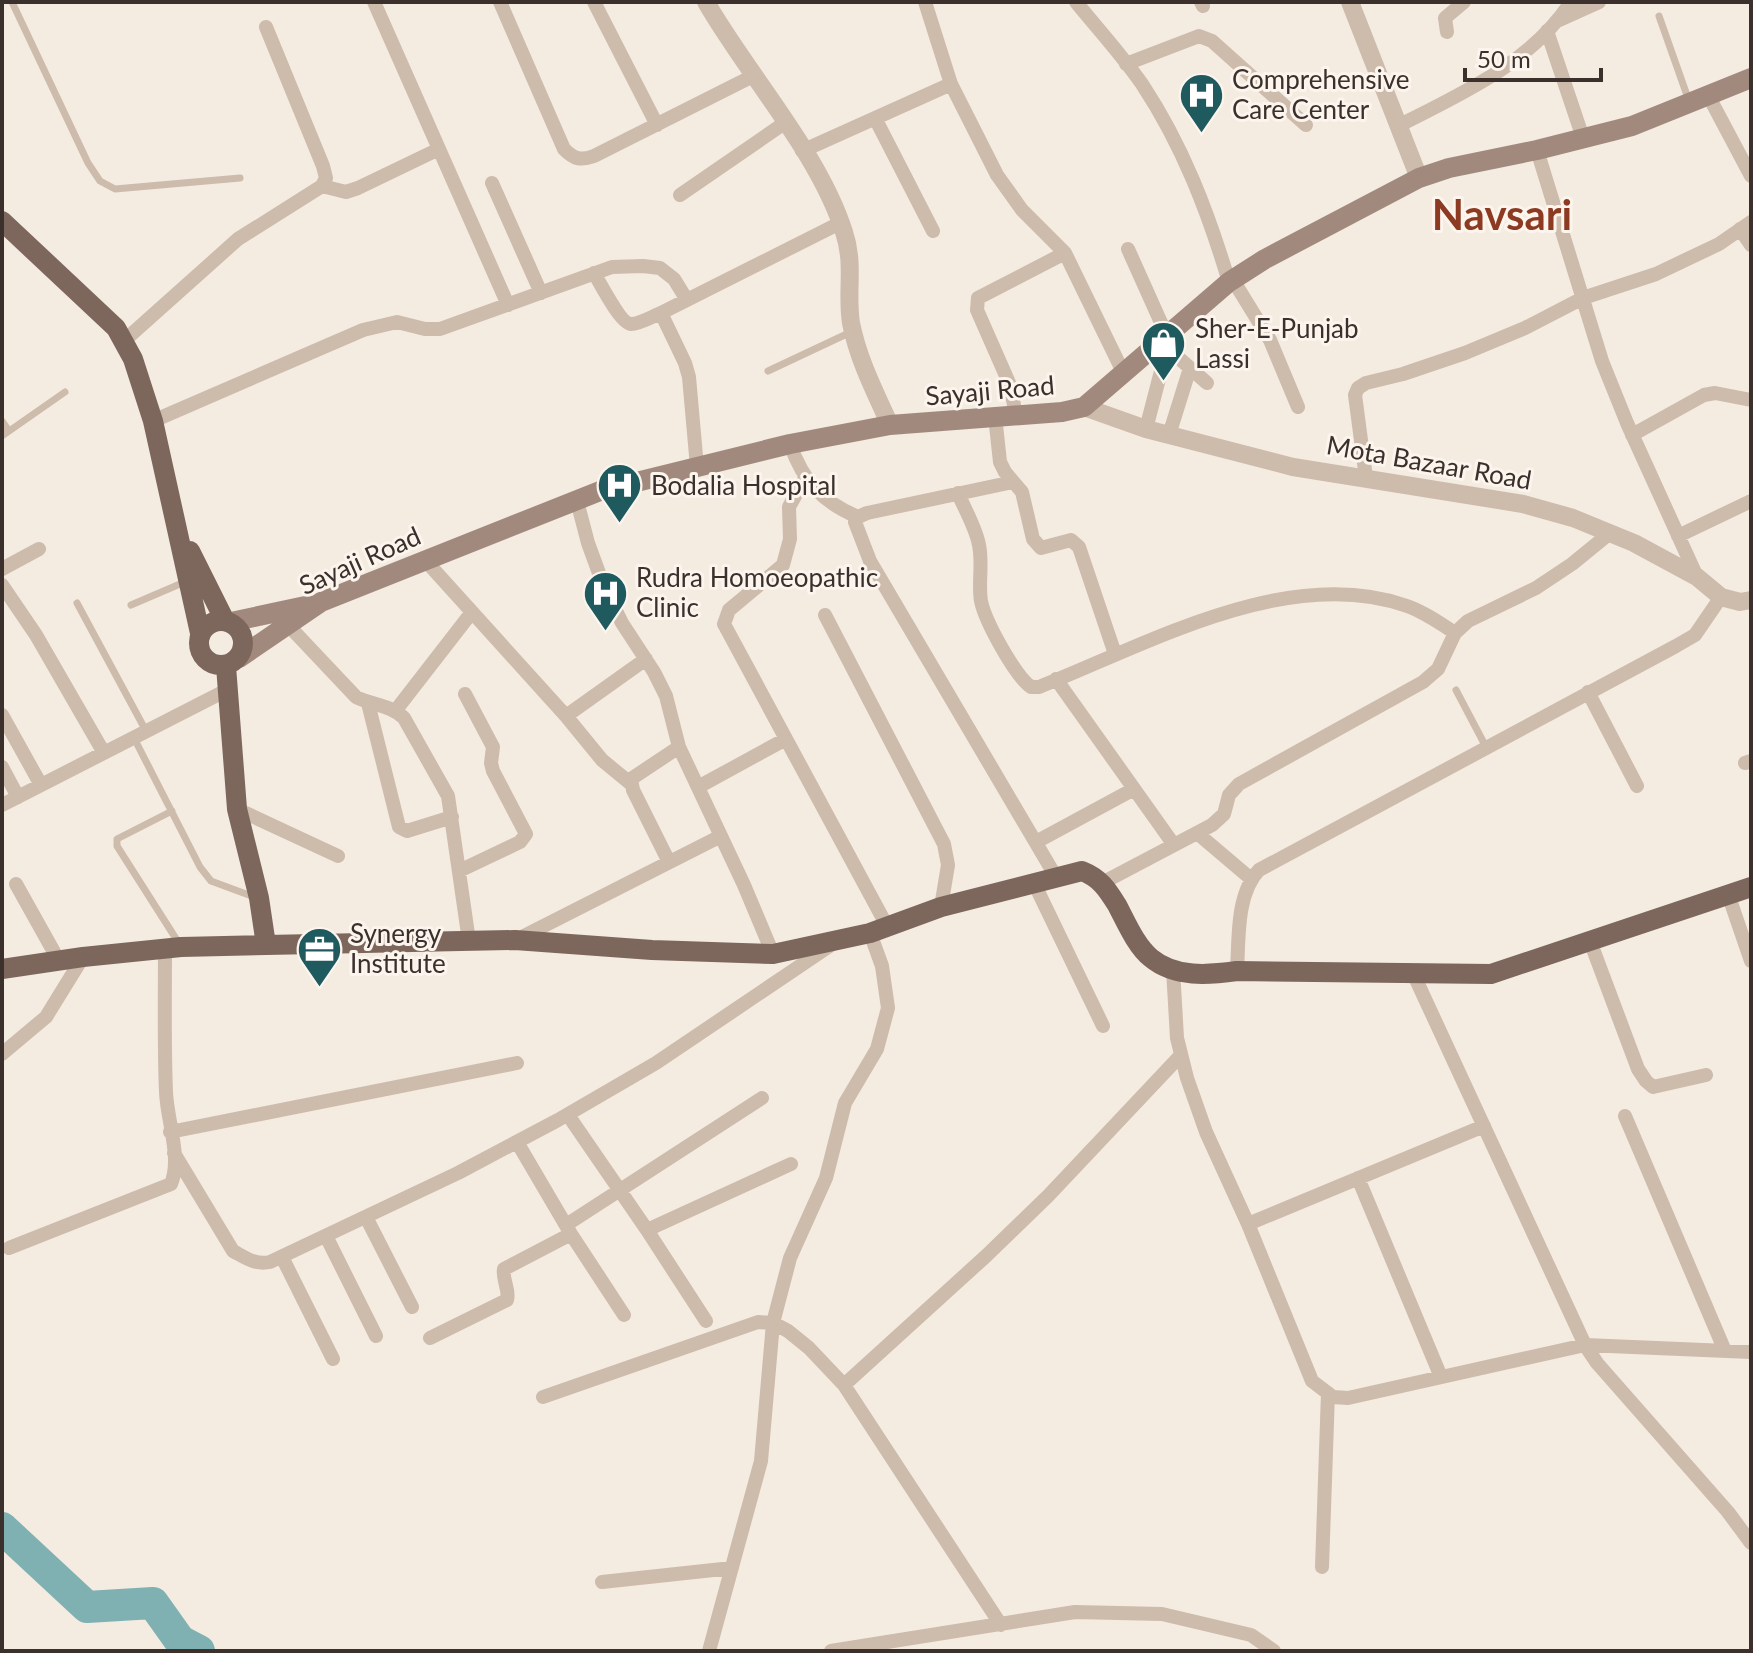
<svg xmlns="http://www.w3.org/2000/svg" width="1753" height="1653" viewBox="0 0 1753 1653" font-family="Lato,sans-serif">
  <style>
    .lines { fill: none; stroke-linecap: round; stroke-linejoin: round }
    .river { stroke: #7fb0b2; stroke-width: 32 }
    .service { stroke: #cdbbac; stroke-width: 7 }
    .minor { stroke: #cdbbac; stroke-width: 14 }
    .tertiary { stroke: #cdbbac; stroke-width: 18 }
    .secondary { stroke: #a18a7d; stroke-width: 20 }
    .primary { stroke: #7d675c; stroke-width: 20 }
    .labels { text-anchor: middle; stroke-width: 6; stroke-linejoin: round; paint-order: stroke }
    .poi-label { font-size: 26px; fill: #3b302b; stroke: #fbf5ee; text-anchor: start }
    .street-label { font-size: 26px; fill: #3b302b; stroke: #fbf5ee }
    .town-label { font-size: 42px; font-weight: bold; fill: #8c3b22; stroke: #fbf5ee }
  </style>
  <rect width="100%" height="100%" fill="#f4ebe1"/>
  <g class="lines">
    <!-- river -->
    <path class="river" d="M2 1528 87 1607 153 1603 180 1641 199 1651"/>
    <!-- service -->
    <path class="service" d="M12 2 88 163 100 181 115 189 240 178
      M1659 16 1689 101
      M768 371 851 332
      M2 421 9 431
      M2 436 65 392
      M77 603 146 731
      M131 605 187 581
      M1456 690 1486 747
      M134 738 200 867 211 881 257 898
      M172 811 117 839V846L180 945"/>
    <!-- minor -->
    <path class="minor" d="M374 2 508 305
      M500 2 564 149C574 159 580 161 594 156L753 76
      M594 2 657 125
      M925 2 951 84 997 175 1022 210 1065 253 1124 374
      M1076 2C1098 29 1122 55 1142 84 1183 146 1208 212 1229 282
      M1201 2 1203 6
      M1559 20 1599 2
      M1547 31 1583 138
      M1447 32 1445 18 1464 2
      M1126 64 1199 36 1212 41 1306 125
      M1708 95 1751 176
      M875 118 933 231
      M1398 126C1461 94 1531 63 1571 2
      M1537 150 1602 361 1627 423 1697 577
      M802 151 951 84
      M492 183 541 293
      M322 186 346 192 358 188 439 149
      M680 195 786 122
      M1740 229 1751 245
      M1128 249 1167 336
      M594 273C600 283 621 324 631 324 640 324 653 316 661 313L840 223
      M1233 280 1270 340 1298 407
      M661 313 685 363 689 377 697 467
      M125 340 238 239 322 186 326 178 323 166 266 27
      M1164 345 1207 383
      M1016 415 1010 385 977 310 978 298 1065 253
      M995 416 1000 462 1005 472 1022 492 1033 539 1041 548 1071 540 1079 547 1115 654
      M153 421 363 330 397 322 425 329H440L612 267 643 266 660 268 674 279 687 300
      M1146 429 1167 348
      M1169 435 1190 368
      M1632 435 1704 395 1715 393 1751 400
      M790 444C803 481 822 502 858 517
      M805 478 789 507 790 539 783 565 729 610 724 624 887 926
      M1366 478 1355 395 1358 388 1366 383 1403 374 1465 353 1525 328 1583 298 1656 274 1719 244 1751 222
      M1013 482 867 513 858 517 855 522 870 561 1056 877
      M958 493C965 510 976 528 979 545 983 564 978 583 981 601 985 621 1015 676 1031 687H1039C1148 644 1288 564 1407 606 1424 612 1440 623 1455 633
      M577 501 588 543 603 584 622 623 654 672 666 696 679 747 744 885 773 954
      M1678 536 1751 501
      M425 560 566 716 602 760 630 783
      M2 569 39 549
      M2 585 36 635 104 753
      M825 615 944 844 948 865 941 907
      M288 625 356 697C372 705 391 705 404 718L448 796 469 941
      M1056 679 1174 845
      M1588 692 1637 786
      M368 703 399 827 407 831 452 817
      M396 710 472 612
      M2 715 41 785
      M566 716 646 659
      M1745 763 1751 761
      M2 767 18 797
      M698 787 786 739
      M2 805 227 690
      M237 809 338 856
      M1197 833 1250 878
      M1036 842 1134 789
      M669 862 633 790 631 779 679 747
      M459 871 520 842 526 834 493 771 491 763 493 747 465 694
      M1034 883 1103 1026
      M1102 883 1212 825 1224 814 1229 795 1239 784 1423 682 1438 669 1455 633 1468 621 1536 588 1572 564 1610 533
      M16 884 59 961
      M1728 894 1751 961
      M518 939 721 836
      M1590 941 1638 1069 1646 1081 1653 1087 1706 1075
      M1173 969 1177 1038 1187 1078 1206 1132 1248 1224 1312 1381 1333 1397 1348 1398 1585 1345 1751 1352
      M1237 971C1239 939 1236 894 1259 870L1676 646 1695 635 1721 597
      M1413 973 1585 1345 1597 1363 1728 1512 1751 1543
      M2 1054 46 1017 83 957
      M568 1115 647 1230 706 1321
      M1625 1116 1725 1351
      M170 1132 517 1063
      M517 1142 571 1234 624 1315
      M174 1153 233 1251C246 1258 255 1265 270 1262L458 1173 558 1120 656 1063 831 945
      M1358 1178 1441 1377
      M366 1217 412 1307
      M1248 1224 1484 1126
      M566 1225 762 1098
      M647 1230 791 1164
      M326 1236 376 1336
      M9 1248 171 1184C182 1157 167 1121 166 1092 164 1044 165 997 165 949
      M282 1257 333 1359
      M430 1338 507 1300C510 1290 502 1280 504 1269L571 1234
      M844 1385 986 1256 1048 1196 1181 1055
      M543 1397 758 1322 773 1323 788 1331 809 1348 844 1385 1001 1625
      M1322 1567 1328 1393
      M602 1582 732 1568
      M709 1651 761 1461 773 1323 790 1258 826 1178 845 1103 877 1049 888 1008 882 966 870 933
      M831 1651 1075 1612 1162 1614 1251 1635 1274 1651"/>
    <!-- tertiary -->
    <path class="tertiary" d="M706 2C748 75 819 153 844 232 855 265 846 291 851 323 858 359 875 392 890 425
      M1350 2 1419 178
      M1084 407 1146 429 1293 467 1523 504 1573 518 1634 543 1697 577 1721 597 1740 602 1751 600"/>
    <!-- secondary -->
    <path class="secondary" d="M231 622 310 605
      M239 658 321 602 600 491 790 444 890 425 1062 412 1084 407 1229 282 1265 259 1419 178 1449 168 1537 150 1632 126 1751 78"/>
    <!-- primary -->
    <path class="primary" d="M2 221 116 328 133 359 153 421 200 633
      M190 551 225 621
      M199 643a22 22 0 1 1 44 0a22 22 0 1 1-44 0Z
      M226 666 237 809 259 898 266 945
      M2 969 83 957 181 947 266 945 515 940 652 950 773 954 870 933 941 907 1082 871C1100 878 1107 889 1117 905 1126 922 1136 946 1151 958 1175 978 1209 975 1237 971L1491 974 1751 887"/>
  </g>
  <!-- icons -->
  <defs>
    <symbol id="hospital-pin" viewBox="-11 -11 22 30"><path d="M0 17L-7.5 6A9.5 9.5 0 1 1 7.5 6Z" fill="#1f5a5e" stroke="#fbf5ee"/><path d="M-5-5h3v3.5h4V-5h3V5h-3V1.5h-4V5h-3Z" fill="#fff"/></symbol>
    <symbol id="shop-pin" viewBox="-11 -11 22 30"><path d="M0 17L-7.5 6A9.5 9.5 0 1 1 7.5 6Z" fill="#1f5a5e" stroke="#fbf5ee"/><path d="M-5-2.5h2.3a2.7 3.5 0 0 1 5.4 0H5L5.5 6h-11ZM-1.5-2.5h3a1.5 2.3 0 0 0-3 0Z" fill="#fff"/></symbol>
    <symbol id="office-pin" viewBox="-11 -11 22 30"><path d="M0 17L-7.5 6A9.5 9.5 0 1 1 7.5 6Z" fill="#1f5a5e" stroke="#fbf5ee"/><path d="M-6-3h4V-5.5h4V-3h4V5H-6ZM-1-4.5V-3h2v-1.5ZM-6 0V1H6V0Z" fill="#fff"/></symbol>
  </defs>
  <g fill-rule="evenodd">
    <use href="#hospital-pin" x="1176" y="70" width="51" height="69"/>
    <use href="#shop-pin" x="1138" y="318" width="51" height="69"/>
    <use href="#hospital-pin" x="594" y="460" width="51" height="69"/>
    <use href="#hospital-pin" x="580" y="568" width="51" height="69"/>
    <use href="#office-pin" x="294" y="924" width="51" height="69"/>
  </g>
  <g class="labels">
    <!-- poi labels -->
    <g class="poi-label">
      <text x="1232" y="89">Comprehensive<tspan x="1232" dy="30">Care Center</tspan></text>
      <text x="1195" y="338">Sher-E-Punjab<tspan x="1195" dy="30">Lassi</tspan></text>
      <text x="651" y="495">Bodalia Hospital</text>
      <text x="636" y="587">Rudra Homoeopathic<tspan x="636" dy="30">Clinic</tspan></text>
      <text x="350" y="943">Synergy<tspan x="350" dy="30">Institute</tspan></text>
    </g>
    <!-- street labels -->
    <g class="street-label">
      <text transform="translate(990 391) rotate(-5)" y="9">Sayaji Road</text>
      <text transform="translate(1429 463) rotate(10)" y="9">Mota Bazaar Road</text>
      <text transform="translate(360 561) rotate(-24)" y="9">Sayaji Road</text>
    </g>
    <!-- town labels -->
    <g class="town-label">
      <text x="1502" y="230">Navsari</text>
    </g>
  </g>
  <!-- border -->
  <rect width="1753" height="1653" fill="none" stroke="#3b302b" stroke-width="8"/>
  <!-- scale -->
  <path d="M1465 68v12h136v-12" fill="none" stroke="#3b302b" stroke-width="4"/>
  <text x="1477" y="68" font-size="24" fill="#3b302b" stroke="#fbf5ee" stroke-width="6" paint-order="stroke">50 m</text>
</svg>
